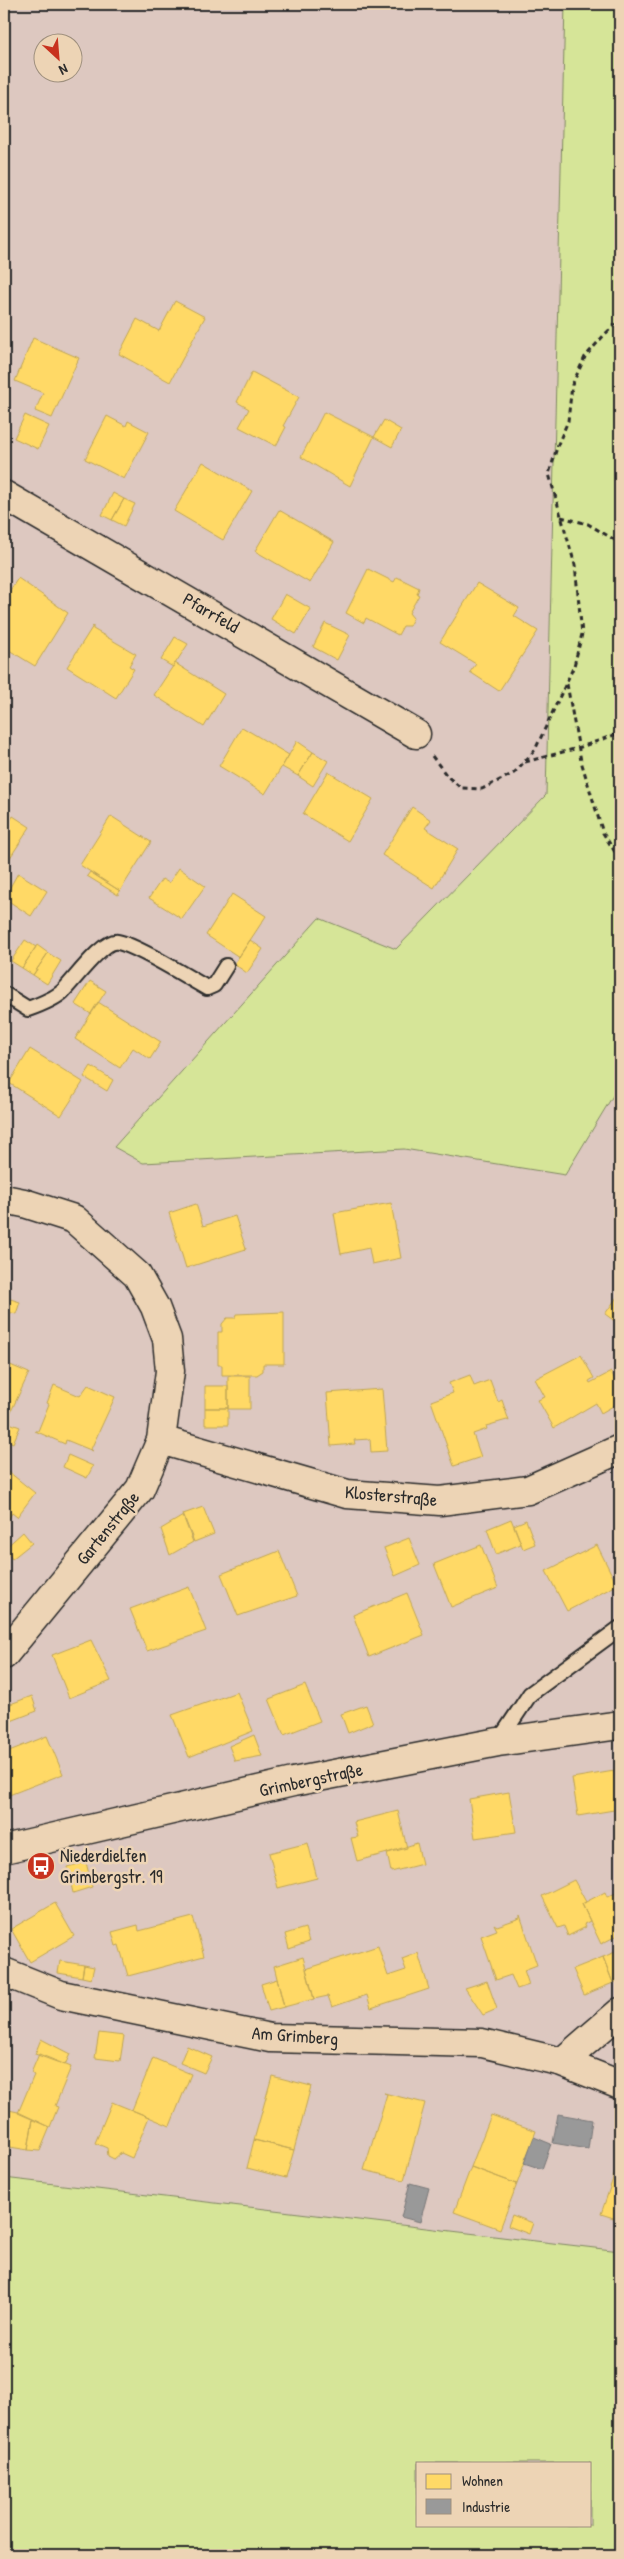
<svg xmlns="http://www.w3.org/2000/svg" width="624" height="2559" viewBox="0 0 624 2559" font-family="'Patrick Hand',sans-serif">
  <style>
    .green { fill: #d6e598; stroke: #808862; fill-rule: evenodd }
    .homes { fill: #ffd966; stroke: #bfa554 }
    .industry { fill: #999; stroke: #787878 }
    .lines { fill: none; stroke-linecap: round; stroke-linejoin: round }
    .service-casing { stroke: #2b2b2b; stroke-width: 18 }
    .minor-casing { stroke: #2b2b2b; stroke-width: 31 }
    .tertiary-casing { stroke: #2b2b2b; stroke-width: 31 }
    .path { stroke: #2b2b2b; stroke-width: 3; stroke-dasharray: 5 4; stroke-linecap: butt }
    .service { stroke: #edd4b5; stroke-width: 14 }
    .minor { stroke: #edd4b5; stroke-width: 28 }
    .tertiary { stroke: #edd4b5; stroke-width: 28 }
    .labels { text-anchor: middle; stroke-width: 5; stroke-linejoin: round; paint-order: stroke }
    .street-label { font-size: 18px; fill: #2b2b2b; stroke: #edd4b5 }
    .poi-label { font-size: 18px; fill: #2b2b2b; stroke: #edd4b5; text-anchor: start }
  </style>
  <rect width="100%" height="100%" fill="#ddc8c0"/>
  <filter id="ink" filterUnits="userSpaceOnUse"><feTurbulence type="fractalNoise" baseFrequency=".02" numOctaves="2"/><feDisplacementMap in="SourceGraphic" scale="10" xChannelSelector="R" yChannelSelector="G"/><feConvolveMatrix kernelMatrix="1 2 1 2 8 2 1 2 1" color-interpolation-filters="sRGB"/></filter>
  <g filter="url(#ink)">
    <!-- green -->
    <path class="green" d="M565 4H620V1084L565 1175 404 1149 143 1163 114 1147 319 918 396 949 546 795Z
      M4 2178 620 2251V2555H4ZM418 2463H590V2525H418Z"/>
    <!-- homes -->
    <path class="homes" d="M175 301 205 317 170 382 119 354 137 319 159 331Z
      M33 338 79 358 52 418 35 411 43 393 15 381Z
      M252 372 299 397 283 426 286 427 276 446 239 427 249 409 237 402Z
      M324 412 374 437 350 486 301 457Z
      M25 415 49 426 38 449 14 438Z
      M107 416 126 426 128 421 149 432 124 479 85 459Z
      M384 420 401 430 392 447 374 437Z
      M203 462 252 491 223 540 174 511Z
      M113 493 124 499 112 520 102 515Z
      M124 499 135 504 124 526 112 520Z
      M279 510 334 542 310 583 255 551Z
      M368 569 394 582 397 577 419 588 417 594 419 595 409 613 413 618 409 626H403L398 635 366 618 364 623 346 613Z
      M18 578 68 613 35 666 4 647V600Z
      M477 583 519 608 514 616 538 631 499 691 470 672 476 664 440 642Z
      M285 594 311 609 296 634 271 619Z
      M325 623 350 635 337 660 313 647Z
      M93 626V629L136 654 129 666 134 669 116 698 67 667Z
      M175 637 188 644 173 667 161 660Z
      M175 663 224 694 204 727 154 695Z
      M242 727 289 755 265 794 219 766Z
      M297 741 313 752 298 776 282 767Z
      M313 752 328 761 313 786 298 776Z
      M328 772 373 799 348 841 303 814Z
      M412 807 431 820 425 828 458 849 434 888 382 855Z
      M4 816 10 821 13 816 30 827 4 867Z
      M111 816 151 842 120 891 80 865Z
      M179 868 205 886 182 919 149 898 162 879 169 883Z
      M90 872 120 891 118 895 87 876Z
      M18 873 47 891 31 916 4 898Z
      M232 894 266 916 239 957 206 935Z
      M25 940 36 947 22 968 11 961Z
      M250 940 263 949 247 973 234 964Z
      M37 945 48 953 33 975 22 968Z
      M48 953 61 961 47 984 33 975Z
      M90 981 106 991 91 1014 75 1004Z
      M98 1002 161 1042 150 1059 133 1048 120 1068 75 1039Z
      M30 1049 83 1082 61 1116 9 1083Z
      M91 1066 113 1080 107 1091 84 1077Z
      M391 1203 401 1258 372 1264 369 1248 341 1254 334 1213Z
      M196 1204 203 1226 235 1216 246 1249 186 1268 169 1213Z
      M620 1293V1325L605 1314Z
      M4 1297 20 1302 16 1314 4 1311Z
      M284 1312V1364H263V1371L257 1375H222V1365H218V1332H222V1324L227 1318H235L236 1314Z
      M581 1355 594 1378 589 1381 590 1383 611 1372 620 1389V1402L601 1413 596 1403 554 1428 538 1400 545 1397 535 1379Z
      M8 1364 29 1373 6 1422 4 1421V1373Z
      M470 1375 474 1386 490 1380 498 1402 502 1400 509 1421 507 1420 486 1426 487 1429 473 1434 481 1457 454 1466 431 1401 453 1393 449 1383Z
      M228 1376H250V1409H228Z
      M54 1385 80 1396 88 1385 115 1397 91 1449 93 1451 66 1440 65 1444 35 1431H38L49 1404 47 1403Z
      M205 1386H228V1408H205Z
      M382 1389 387 1451 371 1452 370 1439 354 1440 355 1444 331 1446 327 1393Z
      M205 1408H228V1425H205Z
      M4 1421 20 1427 13 1443 4 1439Z
      M68 1455 93 1466 87 1478 63 1467Z
      M4 1468 35 1493 17 1517 12 1513 4 1527Z
      M203 1507 214 1534 194 1542 183 1514Z
      M183 1516 193 1542 170 1555 161 1529Z
      M511 1519 521 1544 496 1554 487 1529Z
      M526 1520 535 1544 523 1549 514 1525Z
      M23 1532 32 1543 12 1559 4 1549Z
      M409 1538 420 1565 395 1576 384 1548Z
      M481 1545 498 1588 451 1607 434 1564Z
      M597 1545 617 1585 567 1611 546 1571Z
      M279 1551 297 1596 238 1616 221 1574Z
      M189 1587 206 1631 147 1651 130 1609Z
      M407 1593 424 1635 369 1657 353 1615Z
      M91 1640 111 1681 69 1698 52 1655Z
      M305 1685 320 1721 284 1735 269 1699Z
      M237 1692 253 1731 189 1757 172 1715Z
      M32 1696 37 1711 11 1721 5 1706Z
      M366 1705 373 1723 348 1733 341 1714Z
      M254 1735 262 1756 235 1761 229 1746Z
      M47 1736 63 1774 4 1797V1753Z
      M614 1771 620 1809 578 1816 572 1778Z
      M509 1792 516 1832 475 1838 469 1799Z
      M398 1811 407 1848 357 1861 351 1838 358 1837 354 1822Z
      M308 1843 317 1878 278 1888 269 1853Z
      M417 1843 422 1864 391 1872 387 1853Z
      M86 1862 92 1887 73 1893 67 1867Z
      M574 1880 586 1902 582 1904 590 1921 584 1924 586 1927 568 1936 564 1926 558 1928 542 1896Z
      M620 1891V1934L601 1944 582 1904 605 1892 607 1897Z
      M55 1903 74 1936 30 1962 11 1929Z
      M520 1915 537 1965 524 1970 529 1985 517 1989 511 1975 496 1980 481 1936 497 1930 494 1924 497 1926 520 1918Z
      M193 1917 204 1956 128 1976 119 1945 116 1946 112 1932 138 1925 139 1931Z
      M305 1928 309 1942 289 1949 285 1934Z
      M378 1946 388 1976 406 1970 402 1959 418 1953 429 1989 371 2008 367 1995 332 2007 328 1996 314 1999 306 1969Z
      M620 1950V1980L613 1983 603 1957Z
      M303 1957 314 1999 284 2007 274 1966Z
      M603 1957 613 1983 584 1995 573 1969Z
      M60 1961 84 1965 82 1977 58 1973Z
      M84 1965 94 1967 91 1979 82 1977Z
      M277 1979 284 2007 269 2011 261 1984Z
      M487 1981 497 2009 483 2015 465 1988Z
      M99 2033 124 2036 120 2061 95 2058Z
      M41 2039 70 2054 65 2065 35 2054Z
      M187 2046 212 2057 204 2073 180 2063Z
      M39 2054 71 2067 55 2106 58 2107 50 2127 18 2113 34 2075 31 2073Z
      M153 2058 191 2074 170 2126 132 2110Z
      M272 2076 311 2086 294 2150 254 2140Z
      M384 2093 425 2103 404 2180 364 2170 387 2094Z
      M112 2102 149 2117 132 2158 121 2153 114 2159 108 2156 107 2148 95 2143Z
      M4 2109 18 2112 33 2119 28 2150 4 2146Z
      M491 2115 536 2131 517 2184 471 2167Z
      M33 2119 50 2127 40 2151 28 2150Z
      M254 2140 294 2150 286 2178 247 2168Z
      M620 2158V2220L601 2214Z
      M471 2167 517 2184 500 2229 454 2212Z
      M512 2215 533 2223 529 2234 508 2226Z"/>
    <!-- industry -->
    <path class="industry" d="M558 2114 592 2120 588 2149 553 2143Z
      M534 2137 551 2144 542 2169 524 2163Z
      M410 2183 429 2188 420 2222 401 2217Z"/>
    <g class="lines">
      <defs>
        <path id="service" d="M4 994 28 1009C39 1005 53 1000 62 992 73 982 103 939 118 942 138 946 187 977 207 988L214 985 226 966
          M498 1742 530 1694 620 1628"/>
        <path id="minor" d="M4 495 416 734
          M4 1199 24 1203 74 1219 137 1275 155 1307 167 1339 170 1371 161 1440 140 1489 4 1655
          M161 1440 347 1494 440 1501 528 1490 620 1449
          M4 1972 61 1995 270 2038 482 2043 562 2062 620 2085
          M562 2062 620 2012"/>
        <path id="tertiary" d="M4 1849 293 1782 498 1742 620 1725"/>
      </defs>
      <!-- service casing -->
      <use href="#service" class="service-casing"/>
      <!-- minor casing -->
      <use href="#minor" class="minor-casing"/>
      <!-- tertiary casing -->
      <use href="#tertiary" class="tertiary-casing"/>
      <!-- path -->
      <path class="path" d="M561 517 588 524 620 543
        M567 684 581 761 603 833 620 860
        M432 756 447 776 461 788 482 789 514 773 535 750 574 666 582 634 575 565 549 474 558 444 568 421 572 385 585 357 605 334 620 320
        M525 762 578 748 620 733"/>
      <!-- service -->
      <use href="#service" class="service"/>
      <!-- minor -->
      <use href="#minor" class="minor"/>
      <!-- tertiary -->
      <use href="#tertiary" class="tertiary"/>
    </g>
  </g>
  <!-- icons -->
  <defs>
    <symbol id="bus-disc" viewBox="-11 -11 22 22"><circle r="9.5" fill="#c8321e" stroke="#edd4b5"/><path d="M-5-6H5V4H4V6H2V4H-2V6H-4V4H-5ZM-3.5-4V0h7V-4ZM-3.5 1.2v1.5H-2V1.2ZM2 1.2v1.5H3.5V1.2Z" fill="#fff"/></symbol>
  </defs>
  <g fill-rule="evenodd">
    <use href="#bus-disc" x="25" y="1850" width="32" height="32"/>
  </g>
  <g class="labels">
    <!-- street labels -->
    <g class="street-label">
      <text transform="translate(211 613) rotate(30)" y="6">Pfarrfeld</text>
      <text transform="translate(391 1496) rotate(5)" y="6">Klosterstraße</text>
      <text transform="translate(108 1528) rotate(-51)" y="6">Gartenstraße</text>
      <text transform="translate(311 1780) rotate(-12)" y="6">Grimbergstraße</text>
      <text transform="translate(295 2036) rotate(4)" y="6">Am Grimberg</text>
    </g>
    <!-- poi labels -->
    <g class="poi-label">
      <text x="60" y="1862">Niederdielfen<tspan x="60" dy="21">Grimbergstr. 19</tspan></text>
    </g>
  </g>
  <!-- margin -->
  <rect width="624" height="2559" fill="none" stroke="#edd4b5" stroke-width="20"/>
  <rect x="10" y="10" width="604" height="2539" fill="none" stroke="#2b2b2b" stroke-width="2" filter="url(#ink)"/>
  <!-- legend -->
  <rect x="416" y="2462" width="175" height="65" fill="#edd4b5" stroke="#9f907e"/>
  <rect x="426" y="2474" width="25" height="15" fill="#ffd966" stroke="#9f907e"/>
  <text x="462" y="2486" font-size="15" fill="#2b2b2b">Wohnen</text>
  <rect x="426" y="2499" width="25" height="15" fill="#999999" stroke="#9f907e"/>
  <text x="462" y="2512" font-size="15" fill="#2b2b2b">Industrie</text>
  <!-- north arrow -->
  <g transform="translate(58 58) rotate(154)"><circle r="24" fill="#edd4b5" stroke="#9f907e"/>
  <path d="M0-4L9 19L0 12L-9 19Z" fill="#c8321e"/>
  <text y="-8" font-size="14" font-weight="bold" text-anchor="middle" fill="#2b2b2b">N</text>
  </g>
</svg>
